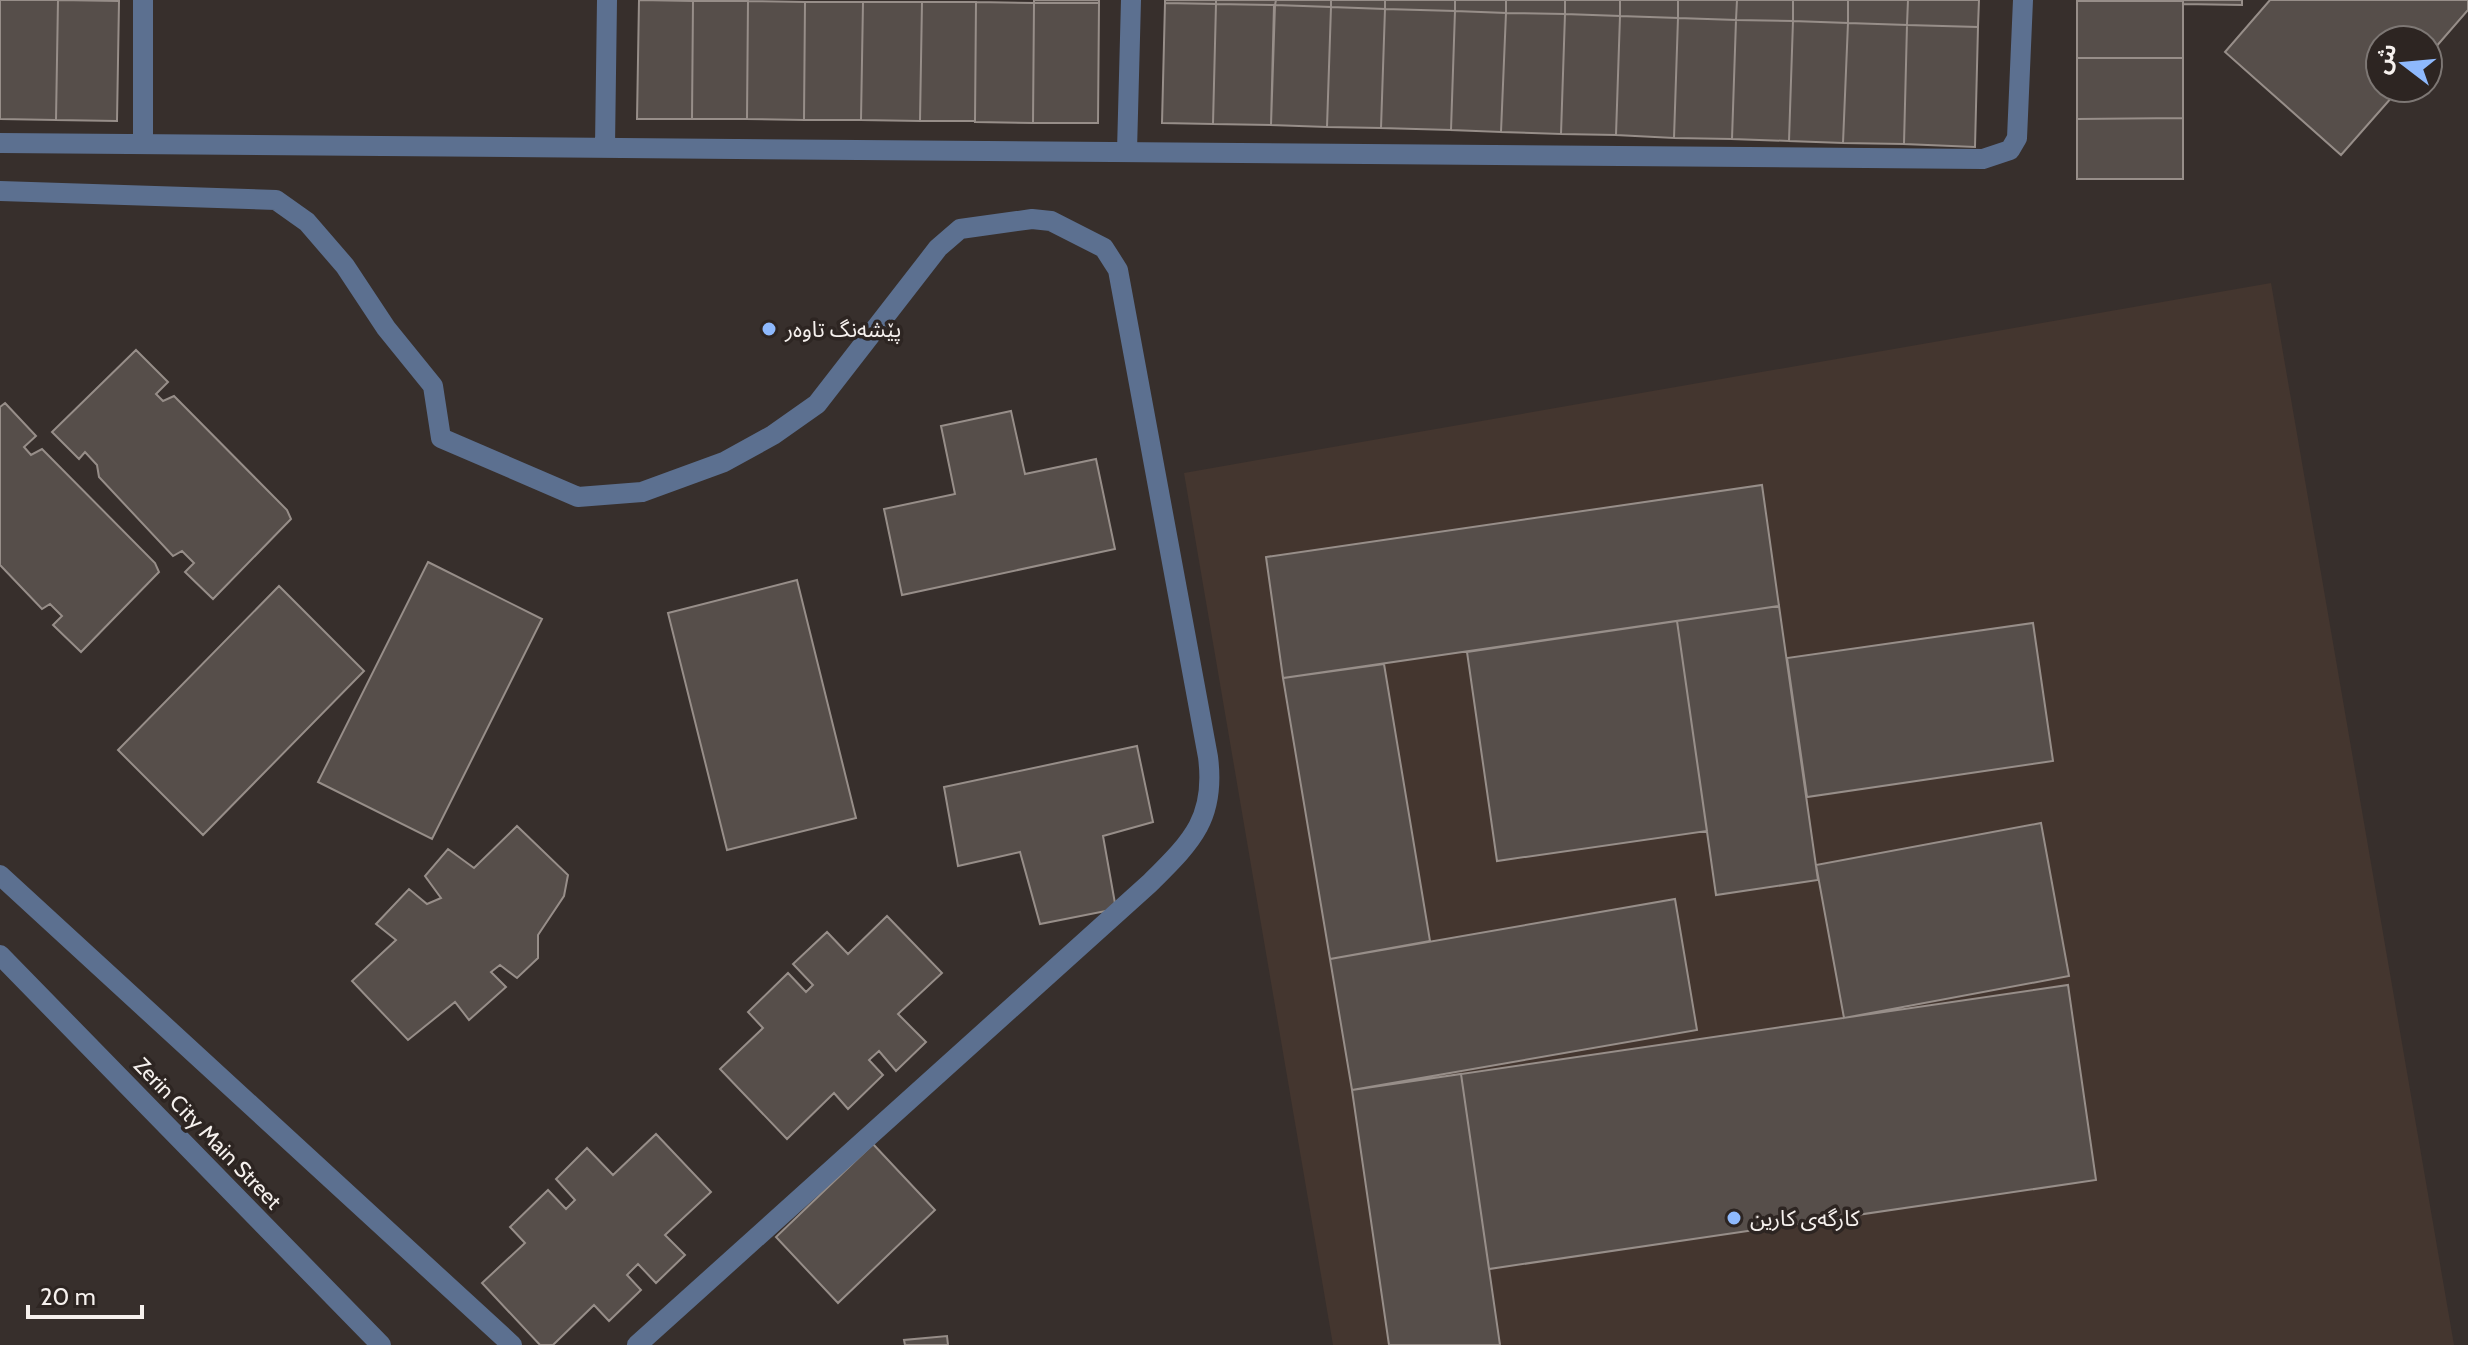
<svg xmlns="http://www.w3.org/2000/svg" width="2468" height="1345" viewBox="0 0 2468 1345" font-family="Cabin,'Noto Sans Arabic',sans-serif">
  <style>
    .built { fill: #44362f }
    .building { fill: #564e4a; stroke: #978e89; stroke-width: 2 }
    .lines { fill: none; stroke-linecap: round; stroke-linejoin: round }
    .minor { stroke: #5c7090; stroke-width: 20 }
    .tertiary { stroke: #5c7090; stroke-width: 20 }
    .poi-dot { fill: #8eb9fd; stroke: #2d2522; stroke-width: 3 }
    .labels { text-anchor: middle; stroke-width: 7; stroke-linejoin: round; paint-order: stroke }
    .poi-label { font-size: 22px; fill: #f6f1ee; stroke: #2d2522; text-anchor: start }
    .street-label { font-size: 22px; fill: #f6f1ee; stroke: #2d2522 }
  </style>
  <rect width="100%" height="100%" fill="#372f2c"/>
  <!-- built -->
  <path class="built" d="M2271 283 2454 1345H1333L1184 473Z"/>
  <!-- building -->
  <path class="building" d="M0 0H58L56 120 0 119Z
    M58 0 119 1 117 121 56 120Z
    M639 0 693 1 692 119H637Z
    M1034 0H1099V3H1034Z
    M1165 0H1216V4L1165 3Z
    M1216 0H1276L1275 5 1216 4Z
    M1276 0H1331V7L1275 5Z
    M1331 0H1385V9L1331 7Z
    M1385 0H1455V11L1385 9Z
    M1455 0H1506V13L1455 11Z
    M1506 0H1565V14L1506 13Z
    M1565 0H1620V16L1565 14Z
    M1620 0H1678V18L1620 16Z
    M1678 0H1737L1736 20 1678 18Z
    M1737 0H1793V21L1736 20Z
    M1793 0H1848V23L1793 21Z
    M1848 0H1908L1907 25 1848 23Z
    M1908 0H1979L1978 27 1907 25Z
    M2183 0H2242V5L2183 4Z
    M2270 0H2468V10L2428 56V40H2380V88H2400L2341 155 2225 52Z
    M693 1H748L747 119H692Z
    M748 1 805 2 804 120 747 119Z
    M2077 1H2183V58H2077Z
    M805 2H863L861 120H804Z
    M863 2H922L920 121 861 120Z
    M922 2H976L975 121H920Z
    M976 2 1034 3 1033 123 975 122Z
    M1034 3H1099L1098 123H1033Z
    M1165 3 1216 4 1213 124 1162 123Z
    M1216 4 1274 5 1271 125 1213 124Z
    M1275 5 1331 7 1327 127 1271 125Z
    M1331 7 1385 9 1381 128 1327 127Z
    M1385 9 1455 11 1451 130 1381 128Z
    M1455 11 1506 13 1501 132 1451 130Z
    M1506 13 1565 14 1561 134 1501 132Z
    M1565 14 1620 16 1616 135 1561 134Z
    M1620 16 1678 18 1674 138 1616 135Z
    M1678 18 1736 20 1732 139 1674 138Z
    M1736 20 1793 21 1789 141 1732 139Z
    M1793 21 1848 23 1843 143 1789 141Z
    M1848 23 1907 25 1904 144 1843 143Z
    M1907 25 1978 27 1975 147 1904 144Z
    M2077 58H2183V118L2077 119Z
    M2183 118V179H2077V119Z
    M136 350 168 382 156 394 163 401 174 396 287 510 291 519 213 599 185 572 194 563 182 551 173 556 99 477 97 465 85 452 79 459 52 432Z
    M5 403 36 436 24 447 31 455 42 449 155 563 159 572 81 652 53 625 62 616 50 604 42 609 0 565V407Z
    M1011 411 1025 474 1096 459 1115 549 902 595 884 509 955 494 941 426Z
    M1762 485 1779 606 1283 678 1266 557Z
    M428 562 542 619 432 839 318 782Z
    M797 580 856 818 727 850 668 613Z
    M279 586 364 671 203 835 118 750Z
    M1779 606 1818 880 1716 895 1677 621Z
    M1677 621 1707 831 1497 861 1467 652Z
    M2033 623 2053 761 1807 797 1787 658Z
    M1384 664 1430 941 1330 959 1283 678Z
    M1137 746 1153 822 1103 836 1116 909 1040 924 1020 852 958 866 944 787Z
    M2041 823 2069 976 1844 1018 1816 865Z
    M517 826 568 875 564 896 538 935V958L517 978 500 965 491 972 506 987 469 1020 455 1002 408 1040 352 981 396 940 376 924 409 889 427 904 441 898 425 876 448 849 474 868Z
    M1675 899 1697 1030 1352 1090 1330 959Z
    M887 916 942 973 898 1014 926 1042 896 1071 879 1051 869 1060 883 1075 848 1109 834 1093 787 1139 720 1069 763 1028 748 1012 788 973 806 992 813 985 793 964 827 932 848 954Z
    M2068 985 2096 1180 1489 1269 1461 1074Z
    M1461 1074 1500 1345H1389L1352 1090Z
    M656 1134 711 1192 665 1235 685 1255 656 1283 638 1264 627 1275 641 1290 609 1321 594 1305 553 1345H540L482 1283 525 1243 510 1227 548 1190 566 1209 575 1200 556 1179 587 1148 613 1175Z
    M873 1144 935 1210 838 1303 776 1237Z
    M947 1336 948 1345H905L904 1340Z"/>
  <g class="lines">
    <!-- minor -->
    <path class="minor" d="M143 142V0
      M0 143 1983 159 2010 150 2017 138 2023 0
      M605 146 607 0
      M1127 151 1131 0
      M0 191 276 200 307 222 345 266 386 328 433 386 441 438 578 497 642 492 724 462 773 435 817 404 938 248 960 229 1032 219 1051 221 1104 248 1118 270 1208 757C1216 819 1191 842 1150 883L637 1345
      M0 875 512 1345"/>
    <!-- tertiary -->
    <path class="tertiary" d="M0 955 381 1345"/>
  </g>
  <!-- markers -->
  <g class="poi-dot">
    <circle cx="769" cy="329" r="8"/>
    <circle cx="1734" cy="1218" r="8"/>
  </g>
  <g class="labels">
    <!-- poi labels -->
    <g class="poi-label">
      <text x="785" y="337">پێشەنگ تاوەر</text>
      <text x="1750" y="1226">کارگەی کارین</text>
    </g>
    <!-- street labels -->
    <g class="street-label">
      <text transform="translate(208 1133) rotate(46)" y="8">Zerin City Main Street</text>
    </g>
  </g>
  <!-- north arrow -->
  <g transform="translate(2404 64) rotate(286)"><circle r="38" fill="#2d2522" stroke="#7d7774" stroke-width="2"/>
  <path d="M0-6L14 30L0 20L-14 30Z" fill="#8eb9fd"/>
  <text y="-12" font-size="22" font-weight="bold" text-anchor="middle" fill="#f6f1ee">ش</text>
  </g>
  <!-- scale -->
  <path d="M28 1305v12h114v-12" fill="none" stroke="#f6f1ee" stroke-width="4"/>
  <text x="40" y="1305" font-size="24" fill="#f6f1ee" stroke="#2d2522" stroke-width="6" paint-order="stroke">20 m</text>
</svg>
